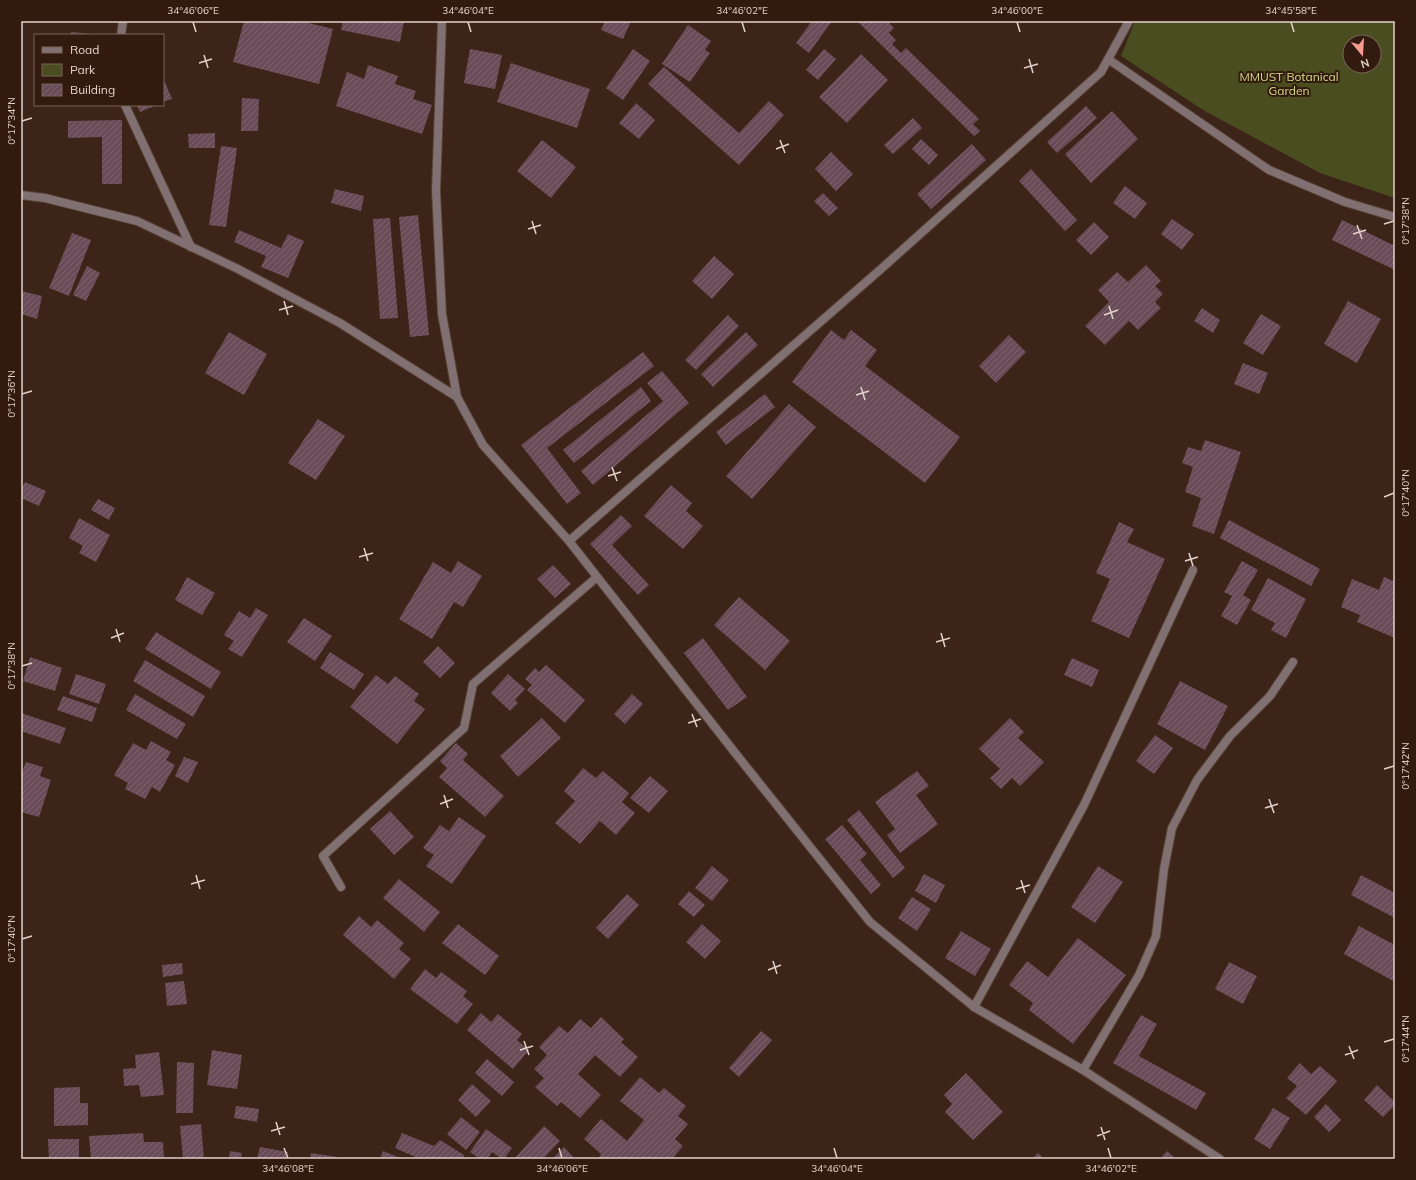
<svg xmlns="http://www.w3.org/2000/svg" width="1416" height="1180" viewBox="0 0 1416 1180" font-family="Mulish,sans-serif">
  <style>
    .green { fill: #494d1f; fill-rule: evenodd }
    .building { fill: url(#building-hatch) }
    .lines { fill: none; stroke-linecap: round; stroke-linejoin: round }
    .service-casing { stroke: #574034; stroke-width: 10 }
    .minor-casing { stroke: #574034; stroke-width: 10 }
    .service { stroke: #807072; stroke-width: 8 }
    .minor { stroke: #807072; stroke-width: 8 }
    .ticks { fill: none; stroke: #e2d1ca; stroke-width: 1.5 }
    .labels { text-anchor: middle; stroke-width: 4; stroke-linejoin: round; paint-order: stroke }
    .park-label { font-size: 12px; fill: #d3dc85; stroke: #321a0f }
    .neatline { fill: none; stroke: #e2d1ca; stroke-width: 1.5 }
    .ticks-label { font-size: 10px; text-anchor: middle; fill: #e2d1ca }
  </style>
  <defs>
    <pattern id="building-hatch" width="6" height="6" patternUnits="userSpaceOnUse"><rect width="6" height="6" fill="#694c58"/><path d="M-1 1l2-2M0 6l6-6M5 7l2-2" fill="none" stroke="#7e656f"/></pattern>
  </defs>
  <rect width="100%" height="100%" fill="#3d2418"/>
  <!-- green -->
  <path class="green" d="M1135 21H1395V198L1320 173 1203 110 1121 56ZM1350 42H1374V66H1350Z"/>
  <!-- building -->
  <path class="building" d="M244 21H301L333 29 319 84 233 62Z
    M343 21H404L400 42 341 30Z
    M605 21H631L623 39 601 30Z
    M812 21H832L809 53 796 43Z
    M857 21H887L894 28 889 33 896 40 892 44 901 53 906 48 979 119 973 124 980 131 974 136Z
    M688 25 711 41 705 50 710 53 690 82 662 64Z
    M71 32 92 34 91 35H70Z
    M470 49 502 55 495 89 464 83Z
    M633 49 650 61 623 100 606 88Z
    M824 49 836 59 818 80 806 70Z
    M861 54 888 80 847 123 819 97Z
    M511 63 590 89 577 128 497 102Z
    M368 65 398 76 395 84 416 91 413 99 432 105 422 134 336 106 347 72 364 79Z
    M664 67 739 133 769 101 784 115 739 165 648 84Z
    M163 82H165L172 99 163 102Z
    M242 98 259 99 258 131H241Z
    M636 103 655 120 639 139 619 123Z
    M137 105H157L140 112Z
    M1086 106 1097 118 1057 153 1047 142Z
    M1112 111 1138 139 1091 183 1065 154Z
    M913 118 922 128 893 154 884 145Z
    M122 120V184H102V137L68 138V121Z
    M215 133V148H189L188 134Z
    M921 139 938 155 929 165 912 149Z
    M542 140 576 167 551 198 517 171Z
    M972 144 986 160 931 209 917 194Z
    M221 146 237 148 226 227 209 225Z
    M831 152 853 174 836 191 815 169Z
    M1031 169 1077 220 1065 231 1019 181Z
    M1125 186 1147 203 1135 219 1113 203Z
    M335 189 364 196 361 211 331 203Z
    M823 193 838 208 829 216 814 201Z
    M418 215 429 335 410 337 399 217Z
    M390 218 398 318 380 319 373 219Z
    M1172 219 1194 234 1182 250 1161 234Z
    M1342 220 1395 246V270L1332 240Z
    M1094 222 1109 237 1091 255 1076 240Z
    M239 230 281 248 288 234 304 241 288 278 261 267 266 256 234 242Z
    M72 233 91 240 69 296 49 288Z
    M714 256 734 274 712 299 692 281Z
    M1146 265 1161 281 1155 286 1163 294 1155 302 1161 308 1138 330 1129 321 1105 345 1085 326 1109 302 1098 290 1117 272 1128 282Z
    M87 266 100 273 86 301 73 295Z
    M21 291 42 296 37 319 21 314Z
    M1348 301 1381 319 1357 363 1324 344Z
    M1202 308 1220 320 1213 333 1194 321Z
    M1261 314 1281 326 1263 355 1243 343Z
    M728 315 739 326 696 370 685 360Z
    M831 330 844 340 851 330 877 350 865 366 960 437 925 483 792 382Z
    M229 332 267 354 244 395 205 373Z
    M746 332 758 345 713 387 701 374Z
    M1009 335 1026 352 996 383 979 366Z
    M643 352 654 366 547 448 581 493 567 504 521 445Z
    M1243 363 1268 373 1259 394 1234 384Z
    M662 371 689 403 593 485 581 471 663 401 647 383Z
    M641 387 651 401 574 463 563 450Z
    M765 394 775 407 726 445 716 432Z
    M789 404 816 427 752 499 726 476Z
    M318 419 345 436 316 480 288 463Z
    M1205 440 1241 452 1214 534 1192 526 1201 498 1185 492 1193 467 1182 463 1188 447 1201 451Z
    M25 482 46 491 39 506 21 498V490Z
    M671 485 692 503 686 511 703 526 683 549 644 516Z
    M98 499 115 508 109 520 91 510Z
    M621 515 632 526 612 545 649 585 638 595 590 544Z
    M79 518 110 535 96 562 79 553 83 546 69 538Z
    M1229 520 1320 569 1311 586 1220 538Z
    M1119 522 1134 529 1127 542 1165 559 1129 638 1091 621 1110 579 1096 573Z
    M458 561 482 576 463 607 454 602 432 639 399 619 433 562 451 573Z
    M1242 561 1258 570 1243 595 1251 600 1237 625 1221 616 1232 596 1224 592Z
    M553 565 571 584 555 598 537 579Z
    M187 577 215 593 202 615 175 600Z
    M1384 577 1395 582V638L1357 622 1360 615 1341 607 1352 579 1379 590Z
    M1268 578 1306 599 1286 638 1271 630 1275 623 1251 610Z
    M739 597 790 641 765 670 714 625Z
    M256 608 268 615 242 657 228 649 234 641 224 635 239 611 250 618Z
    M304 618 332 636 315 661 287 642Z
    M156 632 221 672 211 689 145 649Z
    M703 638 747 697 728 710 684 653Z
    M438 646 455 663 440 678 423 662Z
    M330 652 364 674 354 690 320 668Z
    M30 657 62 668 55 691 23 681Z
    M1072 658 1099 670 1092 687 1064 675Z
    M145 660 205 696 193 717 133 681Z
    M546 665 585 700 565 723 527 690 532 685 525 679 535 668 539 672Z
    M76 674 106 684 99 704 69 694Z
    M508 674 525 689 515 700 518 703 510 711 491 693Z
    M376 675 388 684 395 676 419 694 414 701 425 709 397 744 350 707Z
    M1180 681 1228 706 1205 750 1157 724Z
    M135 694 186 724 177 739 126 710Z
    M632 694 643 704 625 724 614 714Z
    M63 696 97 708 92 722 57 710Z
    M21 713 66 728 60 744 21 731Z
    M542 718 561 738 518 777 500 756Z
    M1010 718 1024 732 1018 738 1044 762 1020 786 1012 778 1001 789 990 778 1000 769 979 749Z
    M1155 735 1173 748 1154 774 1136 761Z
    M151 741 171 752 166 760 175 765 160 792 152 787 145 799 125 789 128 783 114 775 133 743 146 750Z
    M456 743 468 754 463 760 504 796 485 817 439 777 447 768 440 761Z
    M184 757 198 762 188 783 175 776Z
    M26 762 43 767 40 776 51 780 39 817 21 812V775Z
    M583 768 596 778 603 771 629 793 622 802 635 813 616 835 600 821 580 844 555 823 575 801 564 791Z
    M917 771 929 786 916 795 938 824 900 853 887 835 895 829 875 802Z
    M650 776 668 791 649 813 630 798Z
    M859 810 905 868 893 878 847 820Z
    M390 811 414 837 394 855 370 829Z
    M459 817 486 836 452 884 426 866 434 855 423 848 440 825 449 831Z
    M842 825 867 854 860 860 881 885 871 894 825 839Z
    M712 866 729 880 712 901 695 888Z
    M1098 866 1123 882 1095 923 1071 907Z
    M924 874 945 885 936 903 915 891Z
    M1361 875 1395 893V918L1351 895Z
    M399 879 440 912 424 932 383 898Z
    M689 891 705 905 694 917 678 904Z
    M627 894 639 905 608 939 596 928Z
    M912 897 931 909 917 931 898 918Z
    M359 916 371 927 377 920 404 943 399 949 411 959 394 979 343 935Z
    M458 924 499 956 485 975 442 943Z
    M702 924 721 941 705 959 686 942Z
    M1359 926 1395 945V982L1344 954Z
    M961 931 991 949 975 976 945 958Z
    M1078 938 1126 975 1073 1044 1029 1010 1033 1003 1009 985 1027 961 1048 977Z
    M1229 962 1257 976 1243 1004 1215 989Z
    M182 963 183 974 163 977 162 965Z
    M425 969 436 978 441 972 467 991 463 996 473 1004 457 1024 410 989Z
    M184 981 187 1004 167 1006 165 983Z
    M481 1013 491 1022 498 1014 522 1034 517 1040 529 1050 513 1069 467 1030Z
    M1141 1015 1157 1024 1139 1056 1206 1093 1196 1110 1113 1063Z
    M601 1017 624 1039 621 1042 638 1057 620 1077 595 1055 578 1074 601 1095 580 1118 561 1102 557 1106 535 1087 544 1078 534 1069 547 1055 539 1047 559 1026 568 1033 580 1019 591 1028Z
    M761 1031 772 1040 739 1077 729 1068Z
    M212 1050 242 1055 237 1089 207 1085Z
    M159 1052 164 1095 141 1097 139 1085 124 1086 123 1069 136 1068 135 1055Z
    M487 1059 514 1082 502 1096 475 1073Z
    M177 1062 194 1063 193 1113H176Z
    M1300 1063 1311 1074 1320 1066 1337 1081 1306 1115 1286 1098 1297 1086 1287 1078Z
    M966 1073 1003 1112 973 1140 945 1112 952 1104 944 1095Z
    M640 1077 659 1093 664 1088 686 1106 678 1116 688 1124 675 1139 683 1146 672 1159H600L599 1158 601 1154 584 1139 601 1119 627 1141 644 1120 620 1101Z
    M472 1084 491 1101 476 1117 458 1100Z
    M1377 1085 1395 1102V1105L1383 1117 1364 1100Z
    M80 1087V1103H88V1125L54 1126V1088Z
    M1326 1104 1341 1120 1329 1132 1314 1117Z
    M236 1106 259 1109 257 1122 234 1118Z
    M1273 1108 1290 1118 1270 1149 1254 1139Z
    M461 1117 480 1132 466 1150 447 1134Z
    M201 1124 204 1159H183L180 1126Z
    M544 1126 560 1141 543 1159H514Z
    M486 1129 512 1148 504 1159H502L492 1152 487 1159H480L470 1152Z
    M143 1133 144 1142H163L164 1159H91L89 1136Z
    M402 1133 434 1146 440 1140 464 1155 463 1159H420L395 1148Z
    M48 1139H79V1159H49Z
    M260 1147 288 1152 286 1159H257Z
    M564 1147 575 1159H552Z
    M230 1151 242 1153 241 1157 249 1159H229Z
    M383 1151 403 1159H380Z
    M1167 1151 1176 1159H1160Z
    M311 1153 337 1157 336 1159H310Z
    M1038 1153 1044 1159H1032Z"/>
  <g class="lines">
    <defs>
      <path id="service" d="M121 35 123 21
        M125 105 191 247
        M974 1007 1084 805 1193 570
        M1083 1070 1139 975 1156 936 1164 869 1172 828 1197 780 1230 736 1270 696 1293 662"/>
      <path id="minor" d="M442 21 436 191 442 314 457 397 483 445 569 541 736 754 870 922 974 1007 1083 1070 1220 1159
        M1108 59 1269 170 1345 202 1395 217
        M21 195 45 198 137 221 236 268 340 323 457 397
        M569 541 881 269 1101 72 1129 21
        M341 887 323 856 464 728 473 684 597 577"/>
    </defs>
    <!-- service casing -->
    <use href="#service" class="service-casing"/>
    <!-- minor casing -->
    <use href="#minor" class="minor-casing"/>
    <!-- service -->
    <use href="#service" class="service"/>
    <!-- minor -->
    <use href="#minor" class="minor"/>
  </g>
  <!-- ticks -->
  <path class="ticks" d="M193 22 196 32M468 22 471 32M742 22 745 32M1017 22 1020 32M1291 22 1294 32M204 55 208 68M1029 59 1033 73M199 63 212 59M1024 68 1038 64M22 121 32 118M780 140 785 153M776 149 789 144M532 221 536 234M1384 224 1394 221M1357 225 1362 239M528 229 541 225M1353 234 1366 230M284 301 288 315M1109 306 1113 319M279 310 293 306M1104 315 1118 310M861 387 865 400M22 394 32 391M856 395 869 391M612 467 617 481M608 476 621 472M1384 497 1394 493M364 548 368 561M1189 553 1193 566M359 557 373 553M1185 561 1198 557M116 629 120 642M941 633 945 647M111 638 124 633M936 642 950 638M22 666 32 663M692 714 697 727M688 723 701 719M1384 769 1394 766M444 795 448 808M1269 799 1274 813M440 804 453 799M1265 808 1278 804M196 875 200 889M1021 880 1025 893M191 884 205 880M1016 889 1030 885M22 939 32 936M773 961 777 974M768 970 781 965M524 1041 529 1055M1384 1042 1394 1039M1349 1046 1354 1059M520 1050 533 1046M1345 1055 1358 1050M276 1122 280 1135M1101 1127 1105 1140M271 1131 285 1127M1097 1136 1110 1131M284 1148 288 1158M559 1148 562 1158M834 1148 837 1158M1108 1148 1111 1158"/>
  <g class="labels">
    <!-- park labels -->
    <g class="park-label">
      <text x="1289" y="81">MMUST Botanical<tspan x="1289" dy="14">Garden</tspan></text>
    </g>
  </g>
  <!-- border -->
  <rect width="1416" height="1180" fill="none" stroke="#321a0f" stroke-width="44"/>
  <!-- legend -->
  <rect x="34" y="34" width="130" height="72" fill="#321a0f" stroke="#78635a"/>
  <rect x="42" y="47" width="20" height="6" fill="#807072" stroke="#78635a"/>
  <text x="70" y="54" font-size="12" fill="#e2d1ca">Road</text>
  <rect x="42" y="64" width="20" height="12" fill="#494d1f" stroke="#78635a"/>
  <text x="70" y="74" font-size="12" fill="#e2d1ca">Park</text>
  <rect x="42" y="84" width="20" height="12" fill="url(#building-hatch)" stroke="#78635a"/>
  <text x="70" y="94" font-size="12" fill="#e2d1ca">Building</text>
  <!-- north arrow -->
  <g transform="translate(1362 54) rotate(162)"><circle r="19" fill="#321a0f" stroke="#78635a"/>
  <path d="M0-3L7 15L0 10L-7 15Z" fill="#f59c90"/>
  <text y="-6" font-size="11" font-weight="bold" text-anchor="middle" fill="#e2d1ca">N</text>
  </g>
  <rect x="22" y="22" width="1372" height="1136" class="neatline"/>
  <g class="ticks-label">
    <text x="193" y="14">34°46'06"E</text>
    <text x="468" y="14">34°46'04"E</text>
    <text x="742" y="14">34°46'02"E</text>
    <text x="1017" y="14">34°46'00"E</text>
    <text x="1291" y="14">34°45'58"E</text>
    <text transform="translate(11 121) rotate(-90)" y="4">0°17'34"N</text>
    <text transform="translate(1405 221) rotate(-90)" y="4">0°17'38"N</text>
    <text transform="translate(11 394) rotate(-90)" y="4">0°17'36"N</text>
    <text transform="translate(1405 493) rotate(-90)" y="4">0°17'40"N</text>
    <text transform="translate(11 666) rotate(-90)" y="4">0°17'38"N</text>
    <text transform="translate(1405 766) rotate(-90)" y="4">0°17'42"N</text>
    <text transform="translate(11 939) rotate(-90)" y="4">0°17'40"N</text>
    <text transform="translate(1405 1039) rotate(-90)" y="4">0°17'44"N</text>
    <text x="288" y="1172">34°46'08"E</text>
    <text x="562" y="1172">34°46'06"E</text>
    <text x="837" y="1172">34°46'04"E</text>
    <text x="1111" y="1172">34°46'02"E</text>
  </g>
</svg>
